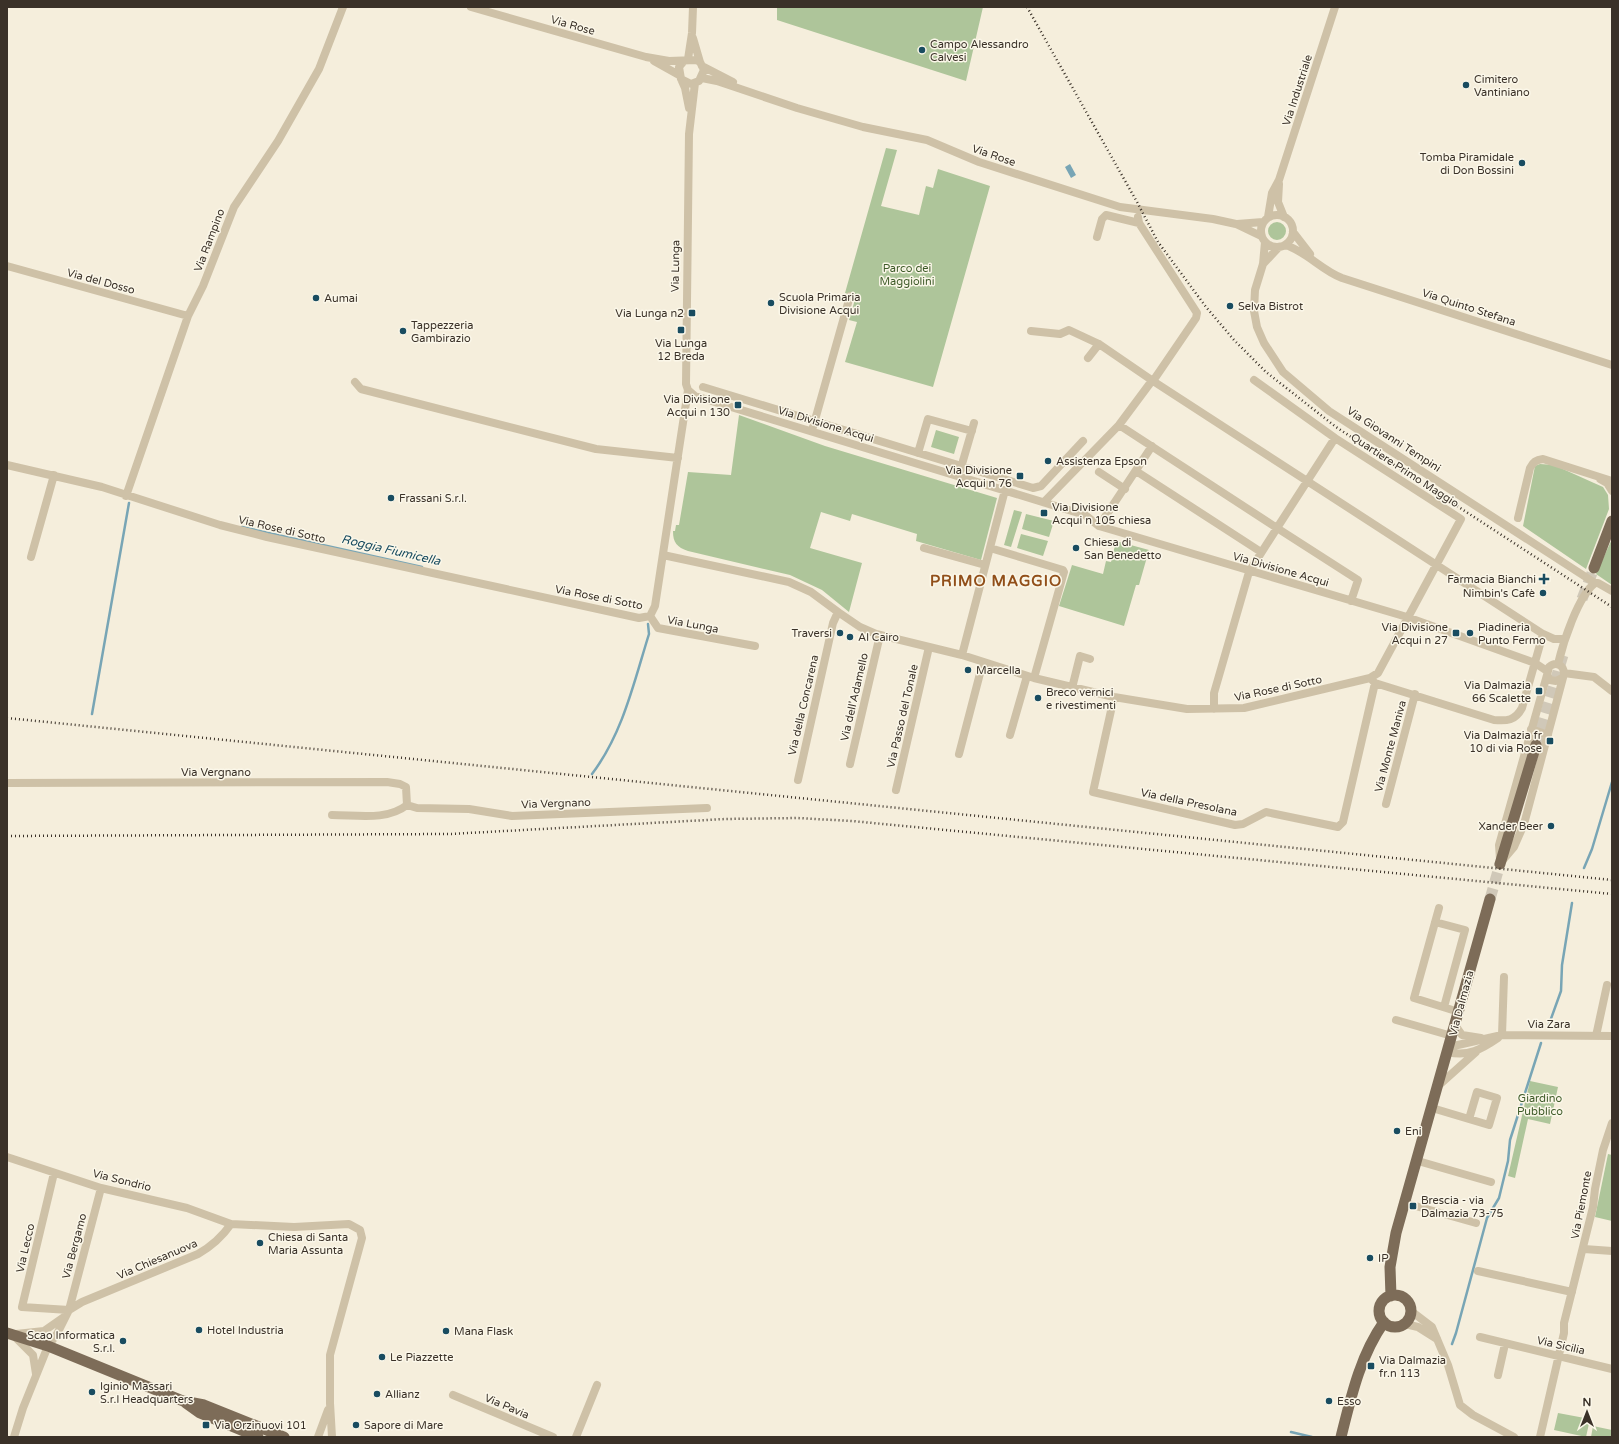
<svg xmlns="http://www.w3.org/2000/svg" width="1619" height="1444" viewBox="0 0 1619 1444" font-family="'Varela Round',sans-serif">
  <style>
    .green { fill: #aec59a }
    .water { fill: #78a5b5 }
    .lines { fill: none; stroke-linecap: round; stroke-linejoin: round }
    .stream { stroke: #78a5b5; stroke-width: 2.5 }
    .major-tunnel { stroke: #d0c8b8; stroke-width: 11; stroke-dasharray: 11 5.5; stroke-linecap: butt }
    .minor { stroke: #cec1a7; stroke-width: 8 }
    .major { stroke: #7d6c58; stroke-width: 11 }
    .rail { stroke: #3a3128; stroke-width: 2.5; stroke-dasharray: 1 3; stroke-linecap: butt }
    .poi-dot { fill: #194c60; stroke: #fbf7e9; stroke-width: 1.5 }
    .labels { text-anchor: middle; stroke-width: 3; stroke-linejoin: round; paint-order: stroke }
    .street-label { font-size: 11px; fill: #3a3128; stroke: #fbf7e9 }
    .poi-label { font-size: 11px; fill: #3a3128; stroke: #fbf7e9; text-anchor: start }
    .park-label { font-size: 11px; fill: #3e5b29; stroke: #fbf7e9 }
    .water-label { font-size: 12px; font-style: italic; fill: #194c60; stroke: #fbf7e9 }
    .district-label { font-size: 15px; font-weight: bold; letter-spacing: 1px; fill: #914f19; stroke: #fbf7e9 }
  </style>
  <rect width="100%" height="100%" fill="#f5eedc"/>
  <!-- green -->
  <path class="green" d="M777 7H983L966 81 777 20Z
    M886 148 897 150 881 206 919 215 926 186 933 188 938 169 990 186 933 387 845 362 857 322 849 320 856 296 845 293Z
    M1268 231a9 9 0 1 1 18 0a9 9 0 1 1-18 0Z
    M739 415 825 446 997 498 981 560 916 541 917 534 852 514 850 521 821 512 810 548 862 563 849 612 822 590 790 575 688 551C677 547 673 543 673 531H675L676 525H679L688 472 731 475Z
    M936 430 959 437 954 454 931 447Z
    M1540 464 1554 465 1594 483 1603 487 1608 495 1609 509 1586 569 1523 526 1535 466Z
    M1014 510 1022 512 1011 547 1004 545Z
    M1026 514 1054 521 1049 537 1022 529Z
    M1021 534 1048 541 1043 556 1017 548Z
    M1612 539V585L1596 574Z
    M1116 541 1149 550 1139 585H1136L1124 626 1059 606 1072 565 1103 574 1106 561 1111 562Z
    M1530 1081 1558 1087 1550 1124 1528 1119 1515 1178 1508 1176Z
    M1608 1154 1612 1155V1221L1595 1217Z
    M1558 1413 1590 1419 1586 1437 1554 1430Z
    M1593 1426 1612 1430V1437H1591Z"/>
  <!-- water -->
  <path class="water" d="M1070 164 1076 175 1071 178 1065 167Z"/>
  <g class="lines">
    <!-- stream -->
    <path class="stream" d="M242 527 422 567
      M92 714 129 503
      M592 774C623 733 634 682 649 634L648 624
      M1584 868 1592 849 1612 782
      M1548 1027 1561 991 1562 965 1572 903
      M1452 1344 1456 1333 1487 1218 1499 1198 1508 1161 1510 1140 1541 1043
      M1291 1432 1312 1437"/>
    <!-- major-tunnel -->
    <path class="major-tunnel" d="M1582 599 1594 568
      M1536 745 1563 655
      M1490 899 1500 864"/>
    <!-- minor -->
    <path class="minor" d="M471 7 646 57 669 61 696 60 700 62 704 70 699 81 691 84 681 79 679 67 684 61
      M693 38 700 62
      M688 59 692 33 693 7
      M654 61 679 75
      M702 66 733 82
      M702 78 717 81 797 108 863 127 927 140 979 162 1120 207 1213 219 1236 224 1261 236
      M681 79 685 88 689 108
      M1279 184 1278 202 1284 217
      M1261 231a16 16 0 1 1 32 0a16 16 0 1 1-32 0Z
      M1268 217 1272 193 1279 180 1335 7
      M1237 224 1263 222
      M1293 232 1310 254
      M1097 237 1102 219 1106 215 1139 223
      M1265 242 1263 264 1255 290 1254 311 1257 327 1264 343 1283 372 1329 411 1595 583H1598L1612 591
      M1285 245C1306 251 1321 270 1342 278L1612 365
      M1263 264 1279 247
      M7 266 188 316
      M1031 331 1060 334 1069 330 1099 344 1153 381 1196 318 1197 313 1139 223 1138 217
      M1088 358 1099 344
      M355 382 361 389 596 449 678 458
      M703 387 1033 488 1041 486 1083 441
      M688 390 695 396 705 399 1085 515 1099 526 1407 617 1535 663 1547 671
      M1119 425 1277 528 1335 438
      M813 427 850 296
      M918 453 928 419 972 431
      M7 465 102 487 220 525 267 537 639 618 650 616
      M960 471 974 423
      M1136 471 1261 552
      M1099 472 1125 489
      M1600 479 1607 483 1612 491
      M126 496 188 316 203 286 234 207 278 141 319 69 343 7
      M1044 502 1119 425 1151 382 1153 381 1543 634 1554 639H1565
      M1518 518 1530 468C1533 462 1536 460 1543 459L1612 481
      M1099 526 1152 446
      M924 548 985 565
      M990 548 1063 570 1064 572 1034 678
      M663 555 789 582 811 592 838 612 860 627 876 634 962 655 1034 678 1114 697 1187 709 1244 708 1370 678 1378 673 1461 519 1335 438 1254 380
      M31 557 54 475
      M650 616 655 606 688 390 686 384 689 134 695 83
      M650 616 658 628 755 646
      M962 655 1005 490
      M1558 664C1563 643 1578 596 1595 583
      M1564 673 1594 677 1612 691
      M1375 683 1494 720C1507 721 1515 721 1522 708L1543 634
      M1072 688 1080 656 1090 659
      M1114 697 1093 792 1235 825 1243 824 1266 812 1338 827 1343 822 1375 683 1370 678
      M1214 709V693L1249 572 1277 528 1358 580 1351 601
      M1531 729 1548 735
      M1010 735 1027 676
      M959 754 983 662
      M850 764 880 635
      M798 780 833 623 838 612
      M7 783 387 782 400 784 406 787 407 805C387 821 357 815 332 815
      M896 790 929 647
      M1386 804 1415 694
      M407 805 417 808 469 809 512 816 707 808
      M1500 859 1499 845 1547 675
      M1503 860 1514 847 1524 824 1564 674C1564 665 1556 661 1549 667L1547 675 1550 680 1556 681 1562 678
      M1439 908 1414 998 1459 1012
      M1435 922 1465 930 1444 1007
      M1396 1020 1452 1036
      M1455 1025 1462 1035 1481 1038
      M1502 1035 1504 977
      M1596 1036 1607 985
      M1449 1047 1502 1035 1612 1036
      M1448 1052C1468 1057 1482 1049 1498 1038
      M1438 1086 1476 1052
      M1432 1108 1489 1125 1497 1098 1477 1092 1469 1119
      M7 1157 101 1188 187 1208 231 1224
      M1418 1161 1491 1182
      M54 1173 22 1307 69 1310 101 1188
      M1405 1203 1476 1223
      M1584 1249 1612 1251
      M1478 1271 1572 1292
      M1411 1311 1432 1327 1448 1365 1460 1405 1473 1415 1514 1437
      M1405 1324 1418 1327 1437 1339
      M16 1334 44 1331 64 1317
      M14 1336 33 1355 36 1374
      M1480 1337 1612 1369
      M1498 1375 1505 1344
      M453 1395 553 1437
      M14 1437 23 1408 48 1346 57 1334 69 1310 82 1302 198 1254C212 1246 222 1237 231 1224L294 1227 349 1224 360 1230 362 1238 330 1355V1403L332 1437
      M318 1437 328 1410
      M576 1437 597 1385
      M1540 1437 1564 1333V1323L1593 1207 1595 1189 1603 1150 1612 1123"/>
    <!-- major -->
    <path class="major" d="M1594 568 1612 521
      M1500 864 1536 745
      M1379 1311a16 16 0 1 1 32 0a16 16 0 1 1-32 0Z
      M1391 1296 1390 1267 1396 1233 1490 899
      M7 1333 48 1346 183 1401 204 1405 284 1437
      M186 1403 200 1413 258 1437
      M1341 1437C1351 1397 1360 1356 1384 1322"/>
    <!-- rail -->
    <path class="rail" d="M1027 7 1137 202 1158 242 1206 307 1234 340 1266 372 1336 427 1612 607
      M7 718 1612 880
      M7 836 450 834 725 819 797 818 852 821 1612 894"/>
  </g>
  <!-- markers -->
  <g class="poi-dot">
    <circle cx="922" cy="50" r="4"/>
    <circle cx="1466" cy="85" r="4"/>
    <circle cx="1522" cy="163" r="4"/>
    <circle cx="316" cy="298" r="4"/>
    <circle cx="771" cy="303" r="4"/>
    <circle cx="1230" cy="306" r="4"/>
    <rect x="688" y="309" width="8" height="8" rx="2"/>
    <rect x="677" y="326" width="8" height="8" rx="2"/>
    <circle cx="403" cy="331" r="4"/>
    <rect x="734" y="401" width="8" height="8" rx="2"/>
    <circle cx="1048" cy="461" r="4"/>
    <rect x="1016" y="472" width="8" height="8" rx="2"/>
    <circle cx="391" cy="498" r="4"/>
    <rect x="1040" y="509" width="8" height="8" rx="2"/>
    <circle cx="1076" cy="548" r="4"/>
    <path d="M1542 573h4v4h4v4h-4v4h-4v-4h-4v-4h4z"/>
    <circle cx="1543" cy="593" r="4"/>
    <circle cx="840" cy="633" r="4"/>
    <rect x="1452" y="629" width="8" height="8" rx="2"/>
    <circle cx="1470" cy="633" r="4"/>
    <circle cx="850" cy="637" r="4"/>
    <circle cx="968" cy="670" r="4"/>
    <rect x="1535" y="687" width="8" height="8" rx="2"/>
    <circle cx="1038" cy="698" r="4"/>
    <rect x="1546" y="737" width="8" height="8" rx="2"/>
    <circle cx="1551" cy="826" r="4"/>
    <circle cx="1397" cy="1131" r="4"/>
    <rect x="1409" y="1202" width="8" height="8" rx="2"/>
    <circle cx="260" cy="1243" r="4"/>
    <circle cx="1370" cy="1258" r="4"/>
    <circle cx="199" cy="1330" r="4"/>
    <circle cx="446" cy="1331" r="4"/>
    <circle cx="123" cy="1341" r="4"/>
    <circle cx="382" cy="1357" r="4"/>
    <rect x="1367" y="1362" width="8" height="8" rx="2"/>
    <circle cx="92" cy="1392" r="4"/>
    <circle cx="377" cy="1394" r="4"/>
    <circle cx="1329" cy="1401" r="4"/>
    <rect x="202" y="1421" width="8" height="8" rx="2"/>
    <circle cx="356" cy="1425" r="4"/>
  </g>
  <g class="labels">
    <!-- street labels -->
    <g class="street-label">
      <text transform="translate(573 25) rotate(16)" y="4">Via Rose</text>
      <text transform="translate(1297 90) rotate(-72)" y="4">Via Industriale</text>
      <text transform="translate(994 155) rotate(19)" y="4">Via Rose</text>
      <text transform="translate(209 240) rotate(-69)" y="4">Via Rampino</text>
      <text transform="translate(675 266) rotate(-89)" y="4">Via Lunga</text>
      <text transform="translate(101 281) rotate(15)" y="4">Via del Dosso</text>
      <text transform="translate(1469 307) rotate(18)" y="4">Via Quinto Stefana</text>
      <text transform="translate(826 424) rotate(17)" y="4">Via Divisione Acqui</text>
      <text transform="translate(1394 439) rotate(33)" y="4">Via Giovanni Tempini</text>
      <text transform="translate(1405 470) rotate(33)" y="4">Quartiere Primo Maggio</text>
      <text transform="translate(282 529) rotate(13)" y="4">Via Rose di Sotto</text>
      <text transform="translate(1281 569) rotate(16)" y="4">Via Divisione Acqui</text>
      <text transform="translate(599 597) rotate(11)" y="4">Via Rose di Sotto</text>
      <text transform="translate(693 624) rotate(11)" y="4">Via Lunga</text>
      <text transform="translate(1278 688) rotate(-12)" y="4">Via Rose di Sotto</text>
      <text transform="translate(854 697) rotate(-77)" y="4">Via dell'Adamello</text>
      <text transform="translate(803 705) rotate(-77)" y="4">Via della Concarena</text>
      <text transform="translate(902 716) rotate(-77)" y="4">Via Passo del Tonale</text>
      <text transform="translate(1390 746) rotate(-75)" y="4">Via Monte Maniva</text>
      <text x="216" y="776">Via Vergnano</text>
      <text transform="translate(1189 802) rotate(12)" y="4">Via della Presolana</text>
      <text transform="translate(556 803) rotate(-2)" y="4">Via Vergnano</text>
      <text transform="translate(1461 1003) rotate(-75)" y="4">Via Dalmazia</text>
      <text x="1549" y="1028">Via Zara</text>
      <text transform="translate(122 1180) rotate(14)" y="4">Via Sondrio</text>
      <text transform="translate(1581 1205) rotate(-79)" y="4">Via Piemonte</text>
      <text transform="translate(74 1246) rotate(-75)" y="4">Via Bergamo</text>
      <text transform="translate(25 1248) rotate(-77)" y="4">Via Lecco</text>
      <text transform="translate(157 1259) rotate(-23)" y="4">Via Chiesanuova</text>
      <text transform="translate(1561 1345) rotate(13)" y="4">Via Sicilia</text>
      <text transform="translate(507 1406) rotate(23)" y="4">Via Pavia</text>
    </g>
    <!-- poi labels -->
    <g class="poi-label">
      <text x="930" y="48">Campo Alessandro<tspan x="930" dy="13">Calvesi</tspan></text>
      <text x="1474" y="83">Cimitero<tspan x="1474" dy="13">Vantiniano</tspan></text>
      <text x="1514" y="161" text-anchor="end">Tomba Piramidale<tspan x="1514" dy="13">di Don Bossini</tspan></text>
      <text x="779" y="301">Scuola Primaria<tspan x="779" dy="13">Divisione Acqui</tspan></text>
      <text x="324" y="302">Aumai</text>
      <text x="1238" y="310">Selva Bistrot</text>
      <text x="684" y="317" text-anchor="end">Via Lunga n2</text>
      <text x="411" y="329">Tappezzeria<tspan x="411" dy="13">Gambirazio</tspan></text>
      <text x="681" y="347" text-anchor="middle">Via Lunga<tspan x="681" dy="13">12 Breda</tspan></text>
      <text x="730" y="403" text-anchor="end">Via Divisione<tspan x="730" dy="13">Acqui n 130</tspan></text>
      <text x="1056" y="465">Assistenza Epson</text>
      <text x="1012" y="474" text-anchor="end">Via Divisione<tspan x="1012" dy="13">Acqui n 76</tspan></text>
      <text x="399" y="502">Frassani S.r.l.</text>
      <text x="1052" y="511">Via Divisione<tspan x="1052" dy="13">Acqui n 105 chiesa</tspan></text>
      <text x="1084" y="546">Chiesa di<tspan x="1084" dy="13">San Benedetto</tspan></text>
      <text x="1536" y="583" text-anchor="end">Farmacia Bianchi</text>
      <text x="1535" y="597" text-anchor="end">Nimbin's Cafè</text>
      <text x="1448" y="631" text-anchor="end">Via Divisione<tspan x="1448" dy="13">Acqui n 27</tspan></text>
      <text x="1478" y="631">Piadineria<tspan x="1478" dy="13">Punto Fermo</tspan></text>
      <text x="832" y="637" text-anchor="end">Traversi</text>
      <text x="858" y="641">Al Cairo</text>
      <text x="976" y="674">Marcella</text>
      <text x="1531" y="689" text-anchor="end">Via Dalmazia<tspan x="1531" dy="13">66 Scalette</tspan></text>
      <text x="1046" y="696">Breco vernici<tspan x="1046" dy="13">e rivestimenti</tspan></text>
      <text x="1542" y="739" text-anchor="end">Via Dalmazia fr<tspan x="1542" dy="13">10 di via Rose</tspan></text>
      <text x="1543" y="830" text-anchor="end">Xander Beer</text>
      <text x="1405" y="1135">Eni</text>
      <text x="1421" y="1204">Brescia - via<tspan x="1421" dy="13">Dalmazia 73-75</tspan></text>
      <text x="268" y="1241">Chiesa di Santa<tspan x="268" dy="13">Maria Assunta</tspan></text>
      <text x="1378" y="1262">IP</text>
      <text x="207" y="1334">Hotel Industria</text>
      <text x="454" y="1335">Mana Flask</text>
      <text x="115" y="1339" text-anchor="end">Scao Informatica<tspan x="115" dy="13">S.r.l.</tspan></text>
      <text x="390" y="1361">Le Piazzette</text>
      <text x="1379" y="1364">Via Dalmazia<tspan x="1379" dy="13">fr.n 113</tspan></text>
      <text x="100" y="1390">Iginio Massari<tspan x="100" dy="13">S.r.l Headquarters</tspan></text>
      <text x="385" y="1398">Allianz</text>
      <text x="1337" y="1405">Esso</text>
      <text x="214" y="1429">Via Orzinuovi 101</text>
      <text x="364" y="1429">Sapore di Mare</text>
    </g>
    <!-- park labels -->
    <g class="park-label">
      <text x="907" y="272">Parco dei<tspan x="907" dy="13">Maggiolini</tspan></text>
      <text x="1540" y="1102">Giardino<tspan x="1540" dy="13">Pubblico</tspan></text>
    </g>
    <!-- water labels -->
    <g class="water-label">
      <text transform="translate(391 550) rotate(13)" y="4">Roggia Fiumicella</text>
    </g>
    <!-- district labels -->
    <g class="district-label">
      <text x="996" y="586">PRIMO MAGGIO</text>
    </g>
  </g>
  <!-- border -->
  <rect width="1619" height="1444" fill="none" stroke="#3a3128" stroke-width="16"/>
  <!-- north arrow -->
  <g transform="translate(1587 1412)" stroke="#fbf7e9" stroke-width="3" paint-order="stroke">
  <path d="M0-3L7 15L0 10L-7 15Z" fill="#3a3128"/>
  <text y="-6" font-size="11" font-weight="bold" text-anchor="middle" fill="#3a3128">N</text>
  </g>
</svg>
